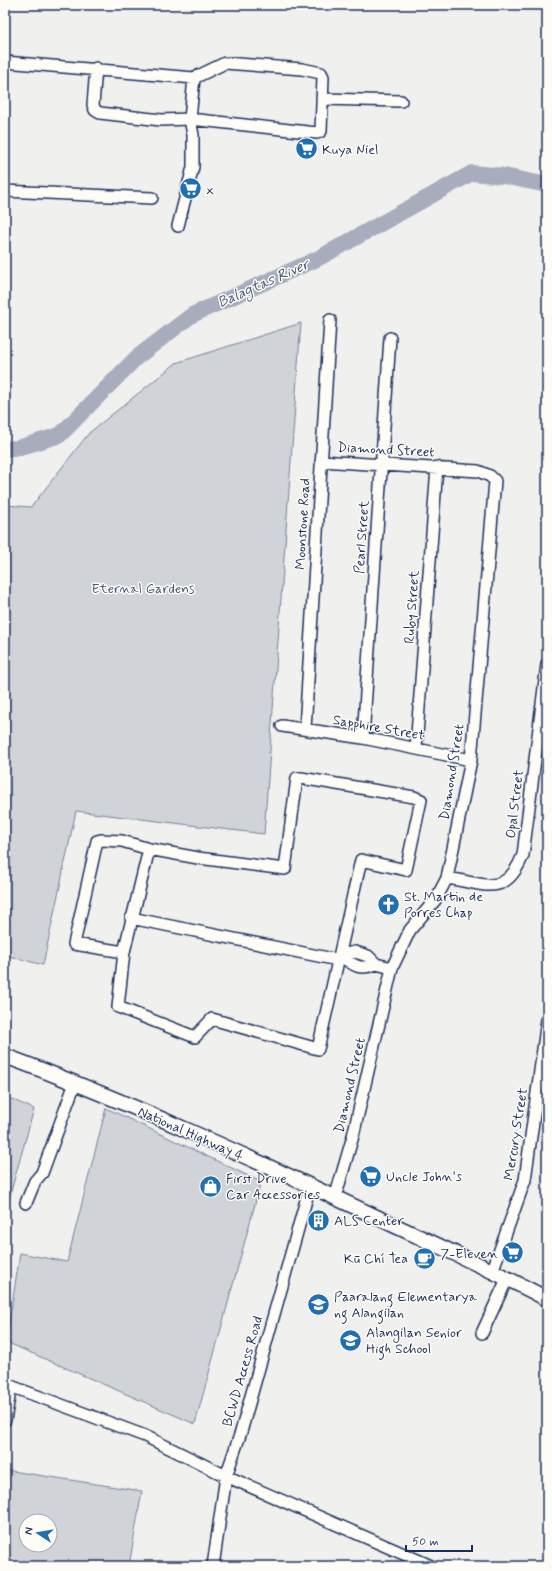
<svg xmlns="http://www.w3.org/2000/svg" width="552" height="1571" viewBox="0 0 552 1571" font-family="Mynerve,sans-serif">
  <style>
    .green { fill: #d0d3d8; stroke: #76819b; fill-rule: evenodd }
    .lines { fill: none; stroke-linecap: round; stroke-linejoin: round }
    .river { stroke: #a7adbd; stroke-width: 16 }
    .minor-casing { stroke: #1b2f5e; stroke-width: 14 }
    .major-casing { stroke: #1b2f5e; stroke-width: 17 }
    .minor { stroke: #fdfcf7; stroke-width: 11 }
    .major { stroke: #fdfcf7; stroke-width: 14 }
    .labels { text-anchor: middle; stroke-width: 3; stroke-linejoin: round; paint-order: stroke }
    .poi-label { font-size: 14px; fill: #1b2f5e; stroke: #fdfcf7; text-anchor: start }
    .street-label { font-size: 14px; fill: #1b2f5e; stroke: #fdfcf7 }
    .park-label { font-size: 14px; fill: #48587c; stroke: #fdfcf7 }
    .water-label { font-size: 15px; font-style: italic; fill: #4c5b7f; stroke: #fdfcf7 }
  </style>
  <rect width="100%" height="100%" fill="#f0f0ee"/>
  <filter id="ink" filterUnits="userSpaceOnUse"><feTurbulence type="fractalNoise" baseFrequency=".025" numOctaves="2"/><feDisplacementMap in="SourceGraphic" scale="8" xChannelSelector="R" yChannelSelector="G"/><feConvolveMatrix kernelMatrix="1 2 1 2 8 2 1 2 1" color-interpolation-filters="sRGB"/></filter>
  <g filter="url(#ink)">
    <!-- green -->
    <path class="green" d="M301 323 264 834 76 811 43 965 9 956 5 980V505L31 507 89 433 176 363Z
      M9 1098 34 1109 5 1213V1112Z
      M106 1108 261 1182 195 1424 6 1342 20 1253 67 1262Z
      M5 1470 142 1491 129 1566H5ZM26 1521H50V1545H26Z"/>
    <g class="lines">
      <!-- river -->
      <path class="river" d="M5 449 18 448 60 435 136 358 192 315 319 258 472 173 504 176 547 185"/>
      <defs>
        <path id="minor" d="M5 62 194 78 225 63 302 69 321 73 323 77 321 131 317 133 190 119 161 120 100 113 95 110 93 105 96 68
          M322 99 401 101
          M5 191 152 198
          M178 226 193 167V135L190 119 194 78
          M321 461 478 471 490 476 495 481 471 760 447 878 436 899 410 930 392 968 353 1136 335 1198
          M282 726 363 738 471 760
          M305 729 330 320
          M363 738 390 338
          M416 748 437 467
          M447 878C485 884 506 898 523 855L547 664
          M131 918 338 960
          M124 952 74 944 97 841 101 840 122 841 149 849 198 858 285 869 297 778H301L414 797 421 800 406 870 361 860 318 1049 212 1019 195 1037 118 1007 124 952 149 849
          M376 964C359 971 353 965 340 955L355 952 368 956 376 964 392 968
          M26 1203 35 1181 42 1173 75 1083
          M492 1272 525 1180 547 1020
          M482 1333 507 1279
          M5 1384 145 1436 226 1476 431 1566
          M5 1420 11 1386
          M213 1566 226 1476 241 1432 310 1186"/>
        <path id="major" d="M5 1056C129 1102 251 1158 370 1214 429 1242 490 1268 547 1299"/>
      </defs>
      <!-- minor casing -->
      <use href="#minor" class="minor-casing"/>
      <!-- major casing -->
      <use href="#major" class="major-casing"/>
      <!-- minor -->
      <use href="#minor" class="minor"/>
      <!-- major -->
      <use href="#major" class="major"/>
    </g>
  </g>
  <!-- icons -->
  <defs>
    <symbol id="supermarket-disc" viewBox="-11 -11 22 22"><circle r="9.5" fill="#1f6fb2" stroke="#fdfcf7"/><path d="M-6-5.5h2.5l.6 2H6L4.5 2H-2.5L-4.4-4H-6ZM-1.5 3.2a1.3 1.3 0 1 0 .1 0ZM3 3.2a1.3 1.3 0 1 0 .1 0Z" fill="#fff"/></symbol>
    <symbol id="church-disc" viewBox="-11 -11 22 22"><circle r="9.5" fill="#1f6fb2" stroke="#fdfcf7"/><path d="M-1.2-6h2.4v3.5h3.3v2.4h-3.3V6h-2.4V-.1h-3.3v-2.4h3.3Z" fill="#fff"/></symbol>
    <symbol id="shop-disc" viewBox="-11 -11 22 22"><circle r="9.5" fill="#1f6fb2" stroke="#fdfcf7"/><path d="M-5-2.5h2.3a2.7 3.5 0 0 1 5.4 0H5L5.5 6h-11ZM-1.5-2.5h3a1.5 2.3 0 0 0-3 0Z" fill="#fff"/></symbol>
    <symbol id="building-disc" viewBox="-11 -11 22 22"><circle r="9.5" fill="#1f6fb2" stroke="#fdfcf7"/><path d="M-4-6H4V6H1V3H-1V6H-4ZM-2.5-4.3h1.7v1.8h-1.7ZM.8-4.3h1.7v1.8H.8ZM-2.5-1h1.7V.8h-1.7ZM.8-1h1.7V.8H.8Z" fill="#fff"/></symbol>
    <symbol id="cafe-disc" viewBox="-11 -11 22 22"><circle r="9.5" fill="#1f6fb2" stroke="#fdfcf7"/><path d="M-5.5-4.5H6V0H3Q3 3.5 0 3.5H-2.5Q-5.5 3.5-5.5 0ZM3-3.2v2h1.7v-2ZM-6 4.5H4V6H-6Z" fill="#fff"/></symbol>
    <symbol id="school-disc" viewBox="-11 -11 22 22"><circle r="9.5" fill="#1f6fb2" stroke="#fdfcf7"/><path d="M0-5L7-2L0 1L-7-2ZM-4 1L0 2.5L4 1V4Q0 6-4 4Z" fill="#fff"/></symbol>
  </defs>
  <g fill-rule="evenodd">
    <use href="#supermarket-disc" x="294" y="136" width="25" height="25"/>
    <use href="#supermarket-disc" x="178" y="176" width="25" height="25"/>
    <use href="#church-disc" x="376" y="892" width="25" height="25"/>
    <use href="#supermarket-disc" x="358" y="1164" width="25" height="25"/>
    <use href="#shop-disc" x="198" y="1174" width="25" height="25"/>
    <use href="#building-disc" x="306" y="1208" width="25" height="25"/>
    <use href="#supermarket-disc" x="500" y="1240" width="25" height="25"/>
    <use href="#cafe-disc" x="412" y="1246" width="25" height="25"/>
    <use href="#school-disc" x="306" y="1292" width="25" height="25"/>
    <use href="#school-disc" x="338" y="1328" width="25" height="25"/>
  </g>
  <g class="labels">
    <!-- poi labels -->
    <g class="poi-label">
      <text x="322" y="154">Kuya Niel</text>
      <text x="206" y="194">x</text>
      <text x="404" y="901">St. Martin de<tspan x="404" dy="16">Porres Chap</tspan></text>
      <text x="386" y="1181">Uncle John's</text>
      <text x="226" y="1183">First Drive<tspan x="226" dy="16">Car Accessories</tspan></text>
      <text x="334" y="1225">ALS Center</text>
      <text x="498" y="1258" text-anchor="end">7-Eleven</text>
      <text x="408" y="1263" text-anchor="end">Kū Chí Tea</text>
      <text x="334" y="1301">Paaralang Elementarya<tspan x="334" dy="16">ng Alangilan</tspan></text>
      <text x="366" y="1337">Alangilan Senior<tspan x="366" dy="16">High School</tspan></text>
    </g>
    <!-- street labels -->
    <g class="street-label">
      <text transform="translate(386 449) rotate(3)" y="5">Diamond Street</text>
      <text transform="translate(302 524) rotate(-87)" y="5">Moonstone Road</text>
      <text transform="translate(361 537) rotate(-86)" y="5">Pearl Street</text>
      <text transform="translate(411 607) rotate(-86)" y="5">Ruby Street</text>
      <text transform="translate(379 727) rotate(10)" y="5">Sapphire Street</text>
      <text transform="translate(451 772) rotate(-81)" y="5">Diamond Street</text>
      <text transform="translate(514 804) rotate(-83)" y="5">Opal Street</text>
      <text transform="translate(349 1085) rotate(-77)" y="5">Diamond Street</text>
      <text transform="translate(191 1133) rotate(24)" y="5">National Highway 4</text>
      <text transform="translate(515 1134) rotate(-81)" y="5">Mercury Street</text>
      <text transform="translate(242 1371) rotate(-74)" y="5">BCWD Access Road</text>
    </g>
    <!-- park labels -->
    <g class="park-label">
      <text x="143" y="593">Eternal Gardens</text>
    </g>
    <!-- water labels -->
    <g class="water-label">
      <text transform="translate(263 283) rotate(-24)" y="5">Balagtas River</text>
    </g>
  </g>
  <!-- margin -->
  <rect width="552" height="1571" fill="none" stroke="#fdfcf7" stroke-width="20"/>
  <rect x="10" y="10" width="532" height="1551" fill="none" stroke="#1b2f5e" stroke-width="1.5" filter="url(#ink)"/>
  <!-- north arrow -->
  <g transform="translate(38 1533) rotate(282)"><circle r="19" fill="#fdfcf7" stroke="#a3aaba"/>
  <path d="M0-3L7 15L0 10L-7 15Z" fill="#1f6fb2"/>
  <text y="-6" font-size="11" font-weight="bold" text-anchor="middle" fill="#1b2f5e">N</text>
  </g>
  <!-- scale -->
  <path d="M406 1545v6h66v-6" fill="none" stroke="#1b2f5e" stroke-width="2"/>
  <text x="412" y="1545" font-size="12" fill="#1b2f5e" stroke="#fdfcf7" stroke-width="3" paint-order="stroke">50 m</text>
</svg>
